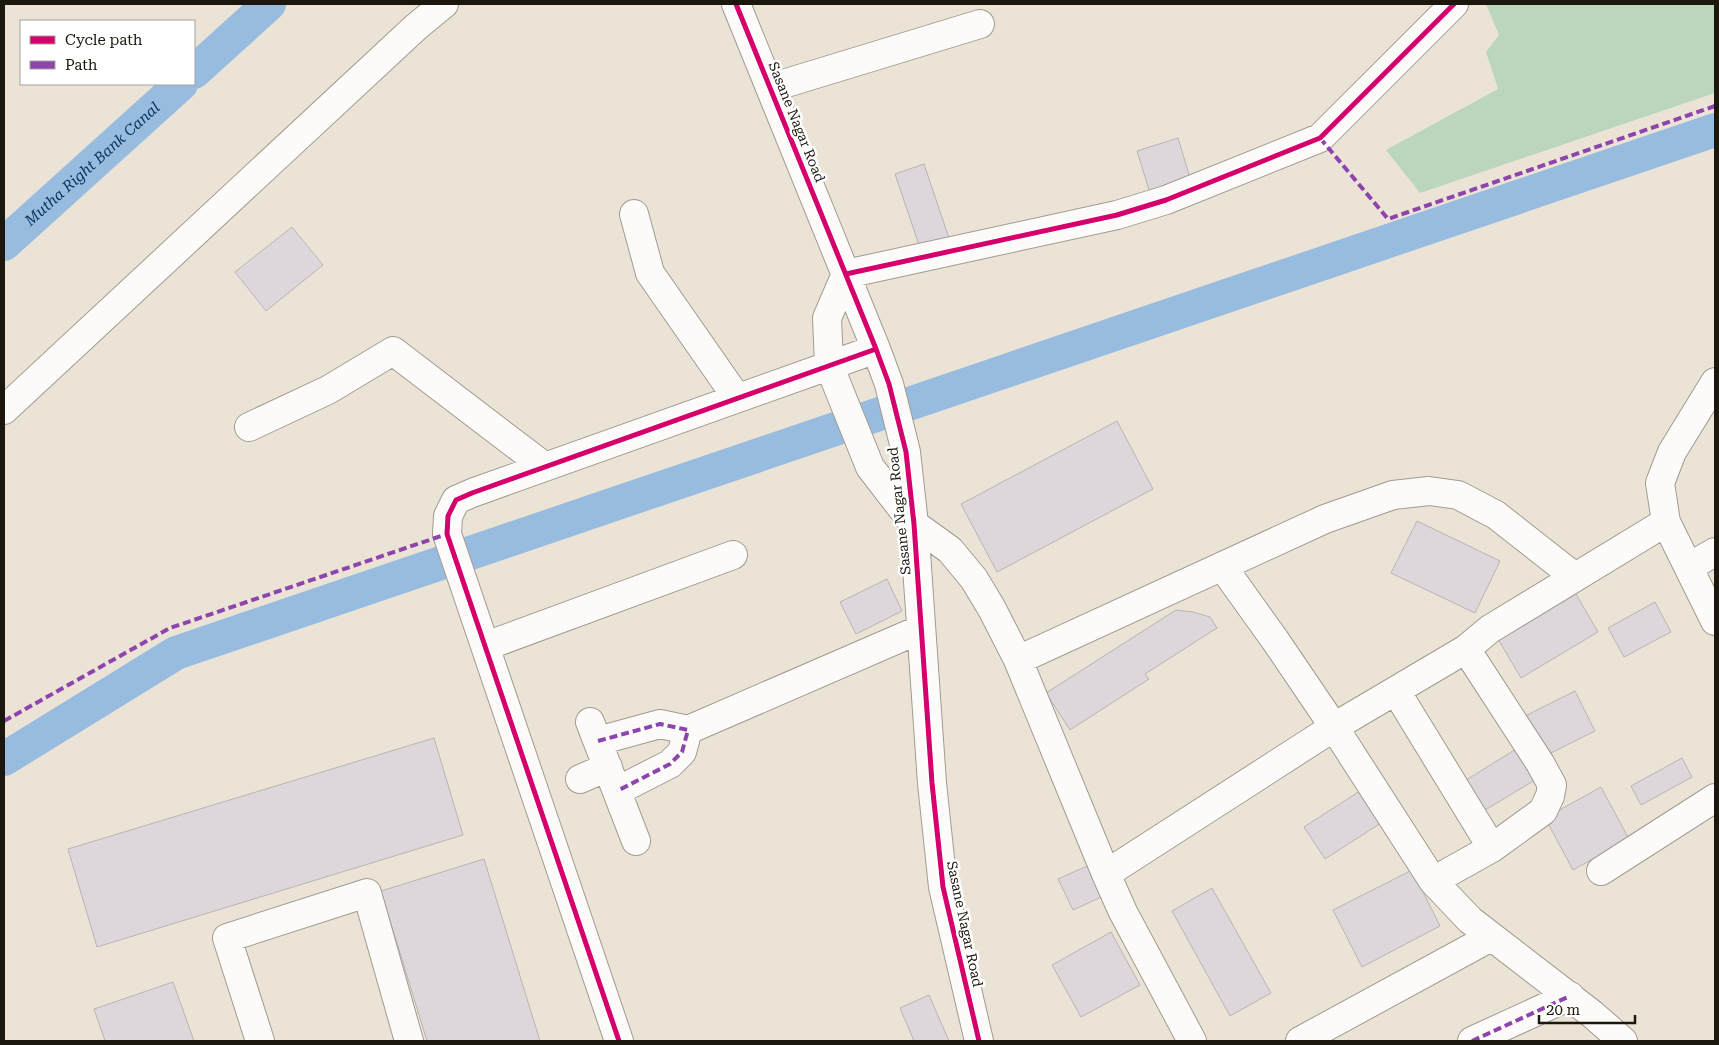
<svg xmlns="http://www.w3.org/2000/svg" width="1719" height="1045" viewBox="0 0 1719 1045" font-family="'Roboto Serif',serif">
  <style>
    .green { fill: #bcd6be }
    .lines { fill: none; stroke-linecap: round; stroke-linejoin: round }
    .canal { stroke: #98bce0; stroke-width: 34 }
    .building { fill: #ddd7dc; stroke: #b8b4b3 }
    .minor-casing { stroke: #a19b90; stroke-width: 30 }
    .minor { stroke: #fcfbf9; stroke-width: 28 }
    .quiet { stroke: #8e44ad; stroke-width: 4; stroke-dasharray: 8 4; stroke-linecap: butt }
    .cycleway-casing { stroke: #fff; stroke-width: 8 }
    .cycleway { stroke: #d6006c; stroke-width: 5 }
    .labels { text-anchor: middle; stroke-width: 5; stroke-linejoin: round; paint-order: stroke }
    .street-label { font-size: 14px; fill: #1b170d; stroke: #fff }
    .water-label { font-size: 15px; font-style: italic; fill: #093257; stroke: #fff }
  </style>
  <rect width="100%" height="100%" fill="#ebe4d6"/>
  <!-- green -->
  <path class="green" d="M1486 4H1715V93L1420 193 1386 150 1498 89 1486 52 1499 35Z"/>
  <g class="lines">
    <!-- canal -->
    <g class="canal">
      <path d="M194 72 269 4"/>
      <path id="s1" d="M4 244 181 84"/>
      <path d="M4 759 176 653 1715 130"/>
    </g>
  </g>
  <!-- building -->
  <path class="building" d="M1178 138 1191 181 1150 193 1137 151Z
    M924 164 951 244 922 254 895 174Z
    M292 227 323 265 266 311 235 272Z
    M1117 421 1153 489 997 572 961 504Z
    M1417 521 1500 561 1475 613 1391 573Z
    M887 579 902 611 856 634 840 602Z
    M1576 594 1598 632 1521 678 1498 639Z
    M1655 602 1671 632 1624 657 1608 628Z
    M1176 610 1193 612 1210 617 1217 628 1145 674 1149 679 1070 730 1046 693Z
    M1575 691 1595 731 1545 756 1525 716Z
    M434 738 463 835 97 947 68 849Z
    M1516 749 1535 780 1482 812 1463 782Z
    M1682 758 1692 777 1641 805 1631 786Z
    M1601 787 1629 839 1573 870 1545 818Z
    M1363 789 1384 821 1325 859 1304 827Z
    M484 859 540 1041H427L381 891Z
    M1094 863 1108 894 1073 910 1058 879Z
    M1412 870 1440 926 1362 967 1333 910Z
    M1212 888 1271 993 1230 1016 1172 911Z
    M1111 932 1140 985 1081 1017 1052 965Z
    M173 982 194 1041H105L94 1009Z
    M929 995 949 1041H914L900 1008Z"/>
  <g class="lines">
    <defs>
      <path id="minor" d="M736 4 876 349 889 384 906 452 914 524 932 783 943 887 979 1041
        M770 88 980 24
        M634 214 650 273 737 398
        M846 274 827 318 829 365 870 467 914 524 950 550 974 579 992 609 1018 660 1106 874 1123 912 1192 1041
        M846 274 1117 215 1166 200 1320 138 1454 4
        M1715 382 1672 452 1660 483 1666 522 1715 621
        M4 410 416 27 444 4
        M249 427 328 390 393 351 545 467
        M1222 566 1275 640 1334 727 1433 881 1470 920 1592 1014 1623 1041
        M1689 567 1715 552
        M486 646 733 555
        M1018 660 1325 519 1393 495 1429 491 1458 495 1496 515 1575 577
        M1396 691 1492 848
        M590 722 636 841
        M598 741 660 724 688 730 921 629
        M580 779 608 767
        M617 791 670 764 682 752 688 730
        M1601 871 1715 798
        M1106 874 1334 727 1466 649 1490 629 1666 522
        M1433 881 1492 848 1543 811 1550 796 1552 785 1540 763 1466 649
        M260 1041 227 938 367 893 409 1041
        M619 1041 447 534 448 516 456 500 472 493 876 349
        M1300 1041 1491 937
        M1472 1041 1570 996"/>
    </defs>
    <!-- minor casing -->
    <use href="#minor" class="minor-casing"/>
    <!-- minor -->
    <use href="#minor" class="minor"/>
    <!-- quiet -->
    <path class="quiet" d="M1320 138 1388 219 1715 106
      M4 721 170 628 447 534
      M598 741 660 724 688 730 682 752 670 764 617 791
      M1472 1041 1570 996"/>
    <defs>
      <path id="cycleway" d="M736 4 876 349 889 384 906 452 914 524 932 783 943 887 979 1041
        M846 274 1117 215 1166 200 1320 138 1454 4
        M619 1041 447 534 448 516 456 500 472 493 876 349"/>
    </defs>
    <!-- cycleway casing -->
    <use href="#cycleway" class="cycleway-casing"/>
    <!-- cycleway -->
    <use href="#cycleway" class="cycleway"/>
  </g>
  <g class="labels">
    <!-- street labels -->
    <g class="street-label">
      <text transform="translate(797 122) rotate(68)" y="5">Sasane Nagar Road</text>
      <text transform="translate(899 511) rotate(-96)" y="5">Sasane Nagar Road</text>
      <text transform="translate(965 924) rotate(78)" y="5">Sasane Nagar Road</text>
    </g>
    <!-- water labels -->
    <g class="water-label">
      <text dy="5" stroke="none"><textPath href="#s1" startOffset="119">Mutha Right Bank Canal</textPath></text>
    </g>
  </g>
  <!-- border -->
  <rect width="1719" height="1045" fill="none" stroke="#1b170d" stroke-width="10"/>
  <!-- legend -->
  <rect x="20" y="20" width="175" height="65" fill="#ffffff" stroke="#a4a29e"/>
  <rect x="30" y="36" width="25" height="8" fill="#d6006c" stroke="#a4a29e"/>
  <text x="65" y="45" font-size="15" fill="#1b170d">Cycle path</text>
  <rect x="30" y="61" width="25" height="8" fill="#8e44ad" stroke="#a4a29e"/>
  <text x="65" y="70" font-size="15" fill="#1b170d">Path</text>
  <!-- scale -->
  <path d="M1539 1015v8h96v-8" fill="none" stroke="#1b170d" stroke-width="2.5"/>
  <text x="1546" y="1015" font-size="15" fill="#1b170d" stroke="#ffffff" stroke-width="4" paint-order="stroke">20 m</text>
</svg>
